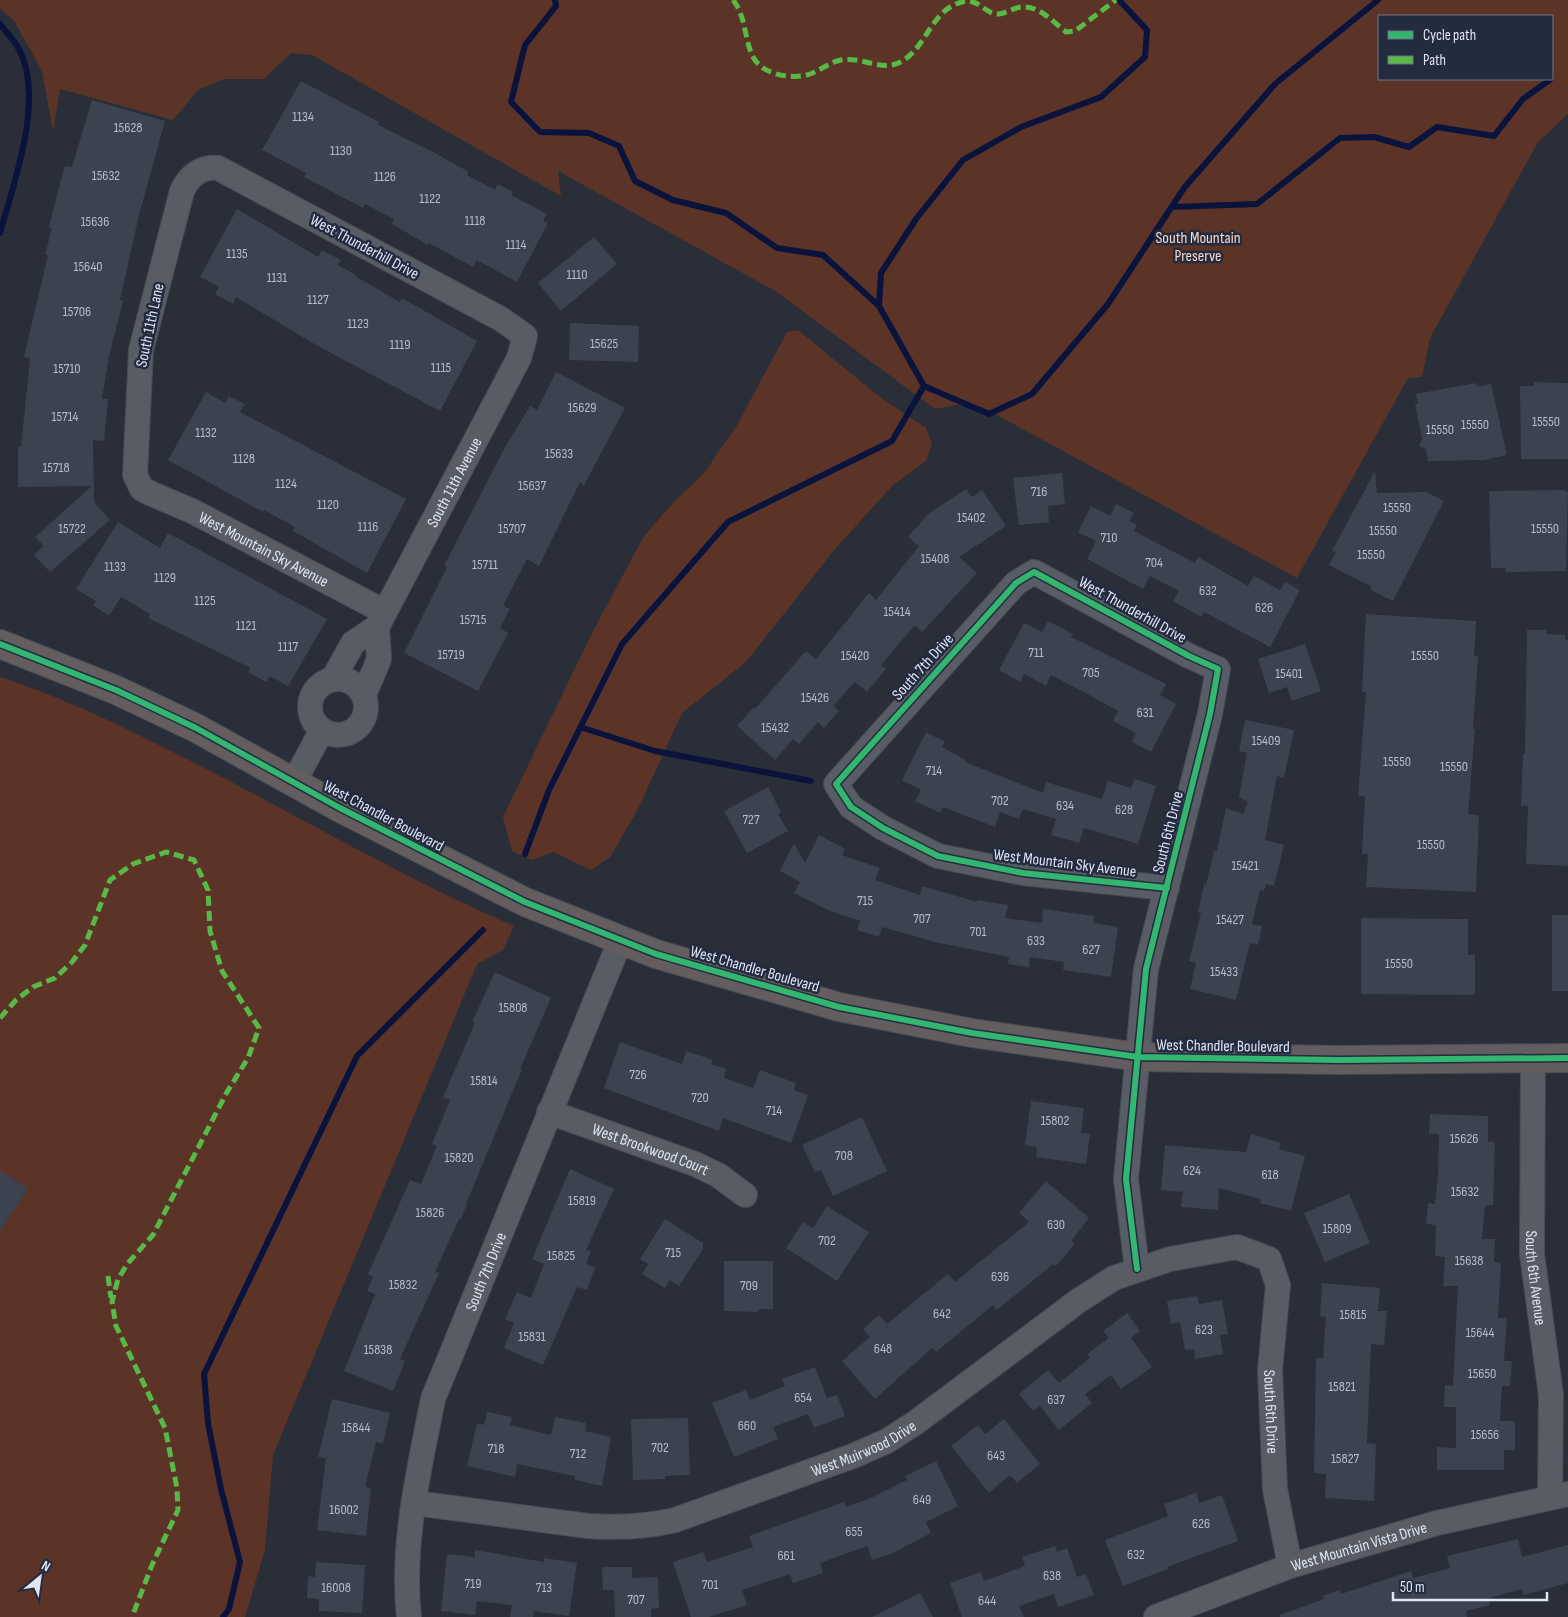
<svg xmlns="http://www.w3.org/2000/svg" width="1568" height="1617" viewBox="0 0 1568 1617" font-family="'Sofia Sans Condensed',sans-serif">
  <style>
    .green { fill: #5b3427; fill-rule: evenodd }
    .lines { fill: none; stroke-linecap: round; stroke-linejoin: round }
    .stream { stroke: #09133c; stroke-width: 6 }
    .building { fill: #3c4250 }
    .minor-casing { stroke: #484c56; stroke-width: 26 }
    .major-casing { stroke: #484c56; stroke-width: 30 }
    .minor { stroke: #585c64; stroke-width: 24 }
    .major { stroke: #645d60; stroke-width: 28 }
    .quiet { stroke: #58b947; stroke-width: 5; stroke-dasharray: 10 5; stroke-linecap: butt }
    .cycleway-casing { stroke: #232b3f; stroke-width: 9 }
    .cycleway { stroke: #33b770; stroke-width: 6 }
    .labels { text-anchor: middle; stroke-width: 5; stroke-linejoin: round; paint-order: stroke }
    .number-label { font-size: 14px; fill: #b6bcca }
    .park-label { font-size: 16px; fill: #fcd6c8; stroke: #232b3f }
    .street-label { font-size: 16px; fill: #dfe5f2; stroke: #232b3f }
  </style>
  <rect width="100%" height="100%" fill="#292e39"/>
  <!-- green -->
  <path class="green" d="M0 0H1568V114L1538 142 1430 338 1422 377 1408 378 1297 578 982 407 956 405 935 409 777 292 558 171 561 196 312 55 291 53 264 79H224L198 90 173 120 60 89 53 132 42 71 14 21 0 8ZM1379 16H1552V79H1379Z
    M798 330 881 398 926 428 932 444 926 461 893 485 835 549 746 662 682 713 637 811 610 857 591 870 553 852 532 860 512 851 503 817 593 631 644 536 674 502 704 473 736 427 787 332Z
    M0 677C53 694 103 717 153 742 274 801 390 873 514 926L503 950 477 964 273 1455 265 1550 245 1617H0Z"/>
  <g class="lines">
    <!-- stream -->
    <path class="stream" d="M555 0 556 6 525 45 511 102 540 132 589 133 619 146 635 181 673 200 726 213 777 248 823 255 879 306
      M0 24C6 32 14 40 19 49 45 99 14 182 0 233
      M1172 207 1257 204 1340 138 1374 137 1409 147 1437 127 1494 136 1523 99 1551 79
      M924 386 879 306 881 273 916 219 963 160 1021 127 1101 97 1145 57 1147 30 1119 0
      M580 727 655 751 811 781
      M525 854 549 790 622 644 728 522 892 441 924 386 989 414 1032 394 1108 304 1184 188 1275 84 1378 0
      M223 1617 229 1609 240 1562 221 1489 208 1423 204 1374 357 1056 483 930"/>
  </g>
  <!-- building -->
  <path class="building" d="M301 81 379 122 378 125 433 152 469 172 467 175 495 190 498 184 513 192 511 195 547 214 543 221 548 223 517 282 477 260 473 267 429 243 428 245 392 224 394 219 365 204 363 208 304 177 306 173 262 150Z
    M92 100 165 121 139 215 120 300 123 301 109 356 102 399H108L104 441 93 440 94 502 110 520 50 572 34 555 44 546 35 537 92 486 18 487V447H21L30 358 24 357 48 255H45L52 228 49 227 61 180 65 166 72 167Z
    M237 209 318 257 322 250 341 260 338 265 356 275 355 276 400 302 402 298 477 341 440 411 316 345 236 297 233 304 215 294 219 287 200 277Z
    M594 237 617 264 561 311 538 283Z
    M570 323 639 326 638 362 569 360Z
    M556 372 625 408 584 485 580 482 539 566 527 559 503 606 510 609 500 628 508 633 478 691 404 653 447 567 444 566 505 447 530 406 537 410Z
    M1534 382 1568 383V459H1521L1520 386H1534Z
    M1476 383 1477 387 1491 384 1507 455 1484 460 1428 461 1426 449 1419 446 1422 439 1415 404H1418L1416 394Z
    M206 392 225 403 229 396 245 404 240 412 406 499 367 573 293 531 295 527 264 510 263 512 168 460Z
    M1375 471 1377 493 1426 492 1444 501 1393 601 1371 590 1372 587 1329 565 1336 552 1332 551Z
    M1062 473 1065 504 1048 506 1049 522 1019 525 1013 478Z
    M966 489 972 497 982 490 1006 526 959 557 977 573 922 632 915 625 881 665 886 669 867 692 855 682 833 706 839 711 824 728 818 722 799 744 793 739 775 760 737 726 754 707 755 709 806 651 816 659 869 593 876 600 919 546 908 537 928 514Z
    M1564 490 1568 492 1566 571 1506 572V568H1491L1489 491Z
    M1116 504 1134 513 1129 521 1137 525 1134 531 1195 563 1198 557 1248 586 1254 576 1280 590 1285 582 1300 590 1270 647 1204 612 1201 617 1173 601 1179 591 1150 576 1143 589 1087 559 1096 541 1078 532 1091 506 1110 516Z
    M118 522 160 548 168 533 327 619 288 686 270 676 266 682 248 672 251 668 148 618 150 614 121 597 109 616 93 605 96 601 76 589Z
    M1366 614 1476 621 1474 656H1478L1473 729H1475L1468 814 1479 815 1476 892 1366 887 1368 854H1362L1365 796H1358L1366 692H1362Z
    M1048 621 1073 634 1071 637 1166 684 1160 695 1176 704 1151 752 1132 742 1136 733 1113 721 1118 711 1080 690 1051 675 1046 686 1024 674 1020 682 999 670 1024 623 1042 632Z
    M1527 630H1547V634L1565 635V640H1568V866L1526 864 1528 806H1521L1523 754H1525Z
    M1305 644 1321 691 1292 701 1287 687 1269 693 1258 659Z
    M1245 720 1294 730 1284 778 1277 776 1265 840 1284 845 1274 886 1266 884 1264 891 1260 890 1252 924 1262 926 1258 945 1250 943 1236 1000 1190 989 1196 963 1189 961 1201 913 1198 912 1204 884 1206 885 1214 851H1217L1226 808 1243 814 1248 802 1239 797 1247 753 1239 751Z
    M926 732 945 742 942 747 966 760 965 762 1043 793 1046 782 1102 799 1108 781 1131 788 1135 779 1156 786 1138 844 1084 828 1079 843 1051 835 1056 819 1023 809 1019 819 1000 812 995 827 943 807 940 813 915 801 921 790 902 780Z
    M768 787 781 812 778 814 788 831 747 853 724 811Z
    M819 835 845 849 842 855 880 868 875 880 920 895 922 886 977 902V900L1008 905 1005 918 1042 923 1043 909 1094 916 1093 923 1118 927 1111 977 1063 970 1064 962 1030 957 1029 967 1008 964 1009 957 935 942 882 927 879 937 857 930 860 921 830 911 794 893 800 882 780 871 794 843 805 863Z
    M1552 915H1568V991H1552Z
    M1361 918 1468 919V955H1475V995L1361 994Z
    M495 972 551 998 520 1069H522L466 1204 467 1205 461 1219H459L435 1272 439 1273 400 1359 405 1361 393 1391 344 1371 375 1294 367 1291 373 1277 368 1274 410 1180 421 1184 437 1146 432 1144 450 1100 443 1097 475 1023 472 1022Z
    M620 1042 682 1064 686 1051 713 1060 711 1064 726 1069 724 1078 753 1088 760 1070 796 1083 794 1090 808 1095 791 1143 723 1118 719 1131 604 1088Z
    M1031 1101 1084 1108 1081 1133 1090 1134 1086 1164 1036 1157 1037 1147 1025 1145Z
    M1430 1114 1488 1116V1142H1495L1493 1205H1485L1482 1239H1495L1494 1262 1501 1263 1498 1318H1507L1504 1361H1512L1510 1386H1502L1500 1421H1515V1450H1504V1470H1437V1447L1456 1448V1407H1444L1445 1385 1453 1386 1458 1286H1443L1445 1257 1435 1256 1436 1225 1426 1224 1428 1203 1435 1204 1438 1175 1439 1134H1429Z
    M862 1117 887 1171 833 1196 821 1170 815 1172 802 1145Z
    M1251 1134 1281 1143 1279 1149 1305 1156 1291 1211 1260 1203 1261 1199 1219 1188 1218 1210 1181 1207 1183 1192 1161 1190 1165 1145 1246 1152Z
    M570 1169 614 1189 586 1250 591 1251 586 1264 595 1268 587 1290 577 1287 543 1365 504 1348 514 1323 505 1319 517 1292 531 1298 544 1264 532 1259Z
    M0 1171 28 1188 0 1231Z
    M1046 1181 1089 1218 1071 1241 1075 1244 1056 1266 1053 1264 997 1310 993 1305 936 1352 932 1348 875 1399 842 1361 870 1337 863 1329 879 1315 887 1324 948 1274 955 1282 1029 1222 1019 1213Z
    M1349 1194 1370 1243 1325 1262 1304 1213Z
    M827 1206 869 1232 837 1281 786 1248 803 1222 813 1228Z
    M665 1219 703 1243V1249L679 1286 670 1280 665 1288 642 1274 648 1264 640 1259Z
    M724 1261H773V1309H759L758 1312 724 1311Z
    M1322 1283 1380 1288 1378 1311H1387L1384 1345 1371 1344 1367 1443 1376 1444 1374 1501 1325 1498 1326 1474 1314 1473 1316 1358H1323L1326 1317 1320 1316Z
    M1197 1296 1199 1304 1222 1300 1228 1334 1220 1335 1223 1354 1195 1359 1194 1349 1185 1350 1180 1322 1171 1324 1167 1301Z
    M1127 1313 1140 1331 1131 1338 1152 1367 1121 1389 1111 1375 1085 1394 1092 1403 1059 1430 1040 1406 1033 1411 1019 1394 1048 1370 1059 1383 1090 1358 1087 1354 1109 1338 1103 1331Z
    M815 1367 827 1398 837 1395 845 1416 814 1428 808 1414 773 1427 778 1439 734 1457 712 1403 746 1390 750 1400 785 1386 782 1379Z
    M332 1399 390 1413 383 1444 376 1442 365 1487 371 1488 366 1536 317 1530 326 1458 318 1457Z
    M487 1412 512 1417 510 1425 551 1435 555 1417 586 1423 585 1431 611 1437 602 1486 575 1480V1476L517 1464 515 1477 467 1466 477 1423 484 1425Z
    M688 1418 690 1475 665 1476V1479L633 1480 631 1419Z
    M1004 1419 1040 1464 1017 1483 1010 1475 989 1493 951 1446 978 1425 985 1434Z
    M936 1461 958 1506 926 1522 931 1533 893 1553 872 1560 867 1546 820 1563 823 1573 793 1583 790 1574 742 1590 747 1605 709 1617H691L673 1562 703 1552 707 1562 753 1547 749 1536 844 1502 846 1507 871 1498 907 1480 905 1476Z
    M1196 1493 1199 1503 1222 1495 1238 1541 1167 1567 1168 1569 1123 1586 1105 1540 1168 1516 1164 1504Z
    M1518 1539 1522 1557 1568 1545V1583L1524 1595 1522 1589 1489 1598 1490 1605 1466 1611 1467 1617H1280V1615L1324 1599 1323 1596 1340 1590 1341 1594 1411 1571 1413 1578 1450 1568 1447 1556Z
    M1055 1546 1057 1552 1067 1548 1077 1577 1086 1574 1094 1595 1058 1607 1054 1594 1019 1606 1024 1617H962L950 1583 981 1572 984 1581 1025 1566 1022 1557Z
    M475 1550 544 1562V1558L577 1563 569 1616 534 1611 533 1617H510L512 1605 477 1601 475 1615 441 1611 447 1554 475 1557Z
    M316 1562 365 1565 362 1613 319 1611V1599L307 1598 308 1576 315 1577Z
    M602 1567H632V1578L658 1577 659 1608 651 1609V1617H615L614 1590H603Z
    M920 1593 933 1617H872Z"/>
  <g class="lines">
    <defs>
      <g id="minor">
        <circle cx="338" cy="707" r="28"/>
        <path id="s1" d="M333 679 353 643 377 627 519 358 525 336 501 319 218 168C201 166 189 176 182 191L141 350 135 475 142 489 152 494 192 511 385 612"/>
        <path d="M364 695 379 659 377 627"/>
        <path d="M294 782 322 730"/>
        <path id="s2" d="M1533 1058 1532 1254 1551 1395 1550 1497"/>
        <path id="s3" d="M549 1112 695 1164 718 1175 745 1195"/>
        <path d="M1137 1269 1126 1179 1146 969 1210 714 1218 669 1189 656 1034 572 1016 583 836 784 851 807 883 828 938 856 1023 873 1167 888"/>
        <path id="s4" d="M415 1503 588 1526C618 1528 646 1527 675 1520L853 1456 887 1441 915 1423 1078 1301 1114 1278 1170 1259 1237 1247 1269 1259 1278 1285 1270 1370 1275 1489 1290 1566"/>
        <path id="s5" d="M409 1617C401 1545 419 1470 433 1399L620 941"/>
        <path id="s6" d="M1156 1617 1290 1566 1437 1523 1568 1494"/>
      </g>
      <path id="major" d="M0 644 116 690 196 728 340 808 525 902 656 954 839 1007 972 1033 1138 1057 1340 1060 1568 1058"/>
    </defs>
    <!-- minor casing -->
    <use href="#minor" class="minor-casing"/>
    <!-- major casing -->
    <use href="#major" class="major-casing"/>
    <!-- minor -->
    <use href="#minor" class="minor"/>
    <!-- major -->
    <use href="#major" class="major"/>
    <!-- quiet -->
    <path class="quiet" d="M733 0C750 21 742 54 763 68 775 76 796 79 810 74 821 70 830 62 841 60 863 56 884 74 904 60 929 43 932 7 966 1 980 0 986 15 999 14 1007 13 1013 8 1021 7 1039 5 1053 22 1066 32L1075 31 1116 0
      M0 1018 16 1000 33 987 55 978 72 962 85 945 110 880 133 864 166 852 194 860 208 890 210 931 222 971 259 1028 248 1058 227 1092 153 1235 128 1263 118 1279 112 1302 116 1326 165 1428 177 1488 178 1510 152 1565 132 1617
      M108 1276 111 1298"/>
    <defs>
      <path id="cycleway" d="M0 644 116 690 196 728 340 808 525 902 656 954 839 1007 972 1033 1138 1057 1340 1060 1568 1058
        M1137 1269 1126 1179 1146 969 1210 714 1218 669 1189 656 1034 572 1016 583 836 784 851 807 883 828 938 856 1023 873 1167 888"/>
    </defs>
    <!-- cycleway casing -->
    <use href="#cycleway" class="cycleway-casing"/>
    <!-- cycleway -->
    <use href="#cycleway" class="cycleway"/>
  </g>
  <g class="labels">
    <!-- number labels -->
    <g class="number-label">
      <text x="303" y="121">1134</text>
      <text x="128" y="132">15628</text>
      <text x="341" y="155">1130</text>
      <text x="106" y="180">15632</text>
      <text x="385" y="181">1126</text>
      <text x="430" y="203">1122</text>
      <text x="475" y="225">1118</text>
      <text x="95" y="226">15636</text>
      <text x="516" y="249">1114</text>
      <text x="237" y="258">1135</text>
      <text x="88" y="271">15640</text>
      <text x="577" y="279">1110</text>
      <text x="277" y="282">1131</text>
      <text x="318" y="304">1127</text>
      <text x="77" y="316">15706</text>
      <text x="358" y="328">1123</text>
      <text x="604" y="348">15625</text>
      <text x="400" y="349">1119</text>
      <text x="441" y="372">1115</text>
      <text x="67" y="373">15710</text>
      <text x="582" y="412">15629</text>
      <text x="65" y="421">15714</text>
      <text x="1546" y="426">15550</text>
      <text x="1475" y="429">15550</text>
      <text x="1440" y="434">15550</text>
      <text x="206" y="437">1132</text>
      <text x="559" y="458">15633</text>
      <text x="244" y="463">1128</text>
      <text x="56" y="472">15718</text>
      <text x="286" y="488">1124</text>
      <text x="532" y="490">15637</text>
      <text x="1039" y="496">716</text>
      <text x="328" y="509">1120</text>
      <text x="1397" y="512">15550</text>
      <text x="971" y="522">15402</text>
      <text x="368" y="531">1116</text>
      <text x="72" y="533">15722</text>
      <text x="512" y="533">15707</text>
      <text x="1545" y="533">15550</text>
      <text x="1383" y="535">15550</text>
      <text x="1109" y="542">710</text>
      <text x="1371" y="559">15550</text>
      <text x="935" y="563">15408</text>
      <text x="1154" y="567">704</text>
      <text x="485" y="569">15711</text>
      <text x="115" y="571">1133</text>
      <text x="165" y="582">1129</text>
      <text x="1208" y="595">632</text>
      <text x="205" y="605">1125</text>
      <text x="1264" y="612">626</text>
      <text x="897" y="616">15414</text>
      <text x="473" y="624">15715</text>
      <text x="246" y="630">1121</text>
      <text x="288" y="651">1117</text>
      <text x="1036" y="657">711</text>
      <text x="451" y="659">15719</text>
      <text x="855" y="660">15420</text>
      <text x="1425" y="660">15550</text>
      <text x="1091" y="677">705</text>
      <text x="1289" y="678">15401</text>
      <text x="815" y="702">15426</text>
      <text x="1145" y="717">631</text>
      <text x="775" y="732">15432</text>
      <text x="1266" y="745">15409</text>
      <text x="1397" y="766">15550</text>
      <text x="1454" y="771">15550</text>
      <text x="934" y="775">714</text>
      <text x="1000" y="805">702</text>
      <text x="1065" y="810">634</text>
      <text x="1124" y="814">628</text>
      <text x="751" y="824">727</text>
      <text x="1431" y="849">15550</text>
      <text x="1245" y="870">15421</text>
      <text x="865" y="905">715</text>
      <text x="922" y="923">707</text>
      <text x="1230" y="924">15427</text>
      <text x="978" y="936">701</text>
      <text x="1036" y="945">633</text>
      <text x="1091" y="954">627</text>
      <text x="1399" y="968">15550</text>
      <text x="1224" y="976">15433</text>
      <text x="513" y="1012">15808</text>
      <text x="638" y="1079">726</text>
      <text x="484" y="1085">15814</text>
      <text x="700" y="1102">720</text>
      <text x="774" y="1115">714</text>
      <text x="1055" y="1125">15802</text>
      <text x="1464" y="1143">15626</text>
      <text x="844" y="1160">708</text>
      <text x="459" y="1162">15820</text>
      <text x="1192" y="1175">624</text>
      <text x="1270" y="1179">618</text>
      <text x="1465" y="1196">15632</text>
      <text x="582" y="1205">15819</text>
      <text x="430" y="1217">15826</text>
      <text x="1056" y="1229">630</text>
      <text x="1337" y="1233">15809</text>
      <text x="827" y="1245">702</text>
      <text x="673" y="1257">715</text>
      <text x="561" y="1260">15825</text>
      <text x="1469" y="1265">15638</text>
      <text x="1000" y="1281">636</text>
      <text x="403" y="1289">15832</text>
      <text x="749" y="1290">709</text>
      <text x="942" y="1318">642</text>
      <text x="1353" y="1319">15815</text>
      <text x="1204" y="1334">623</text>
      <text x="1480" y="1337">15644</text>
      <text x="532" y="1341">15831</text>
      <text x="883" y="1353">648</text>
      <text x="378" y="1354">15838</text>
      <text x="1482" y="1378">15650</text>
      <text x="1342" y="1391">15821</text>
      <text x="803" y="1402">654</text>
      <text x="1056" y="1404">637</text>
      <text x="747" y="1430">660</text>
      <text x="356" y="1432">15844</text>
      <text x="1485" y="1439">15656</text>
      <text x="660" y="1452">702</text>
      <text x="496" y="1453">718</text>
      <text x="578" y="1458">712</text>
      <text x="996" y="1460">643</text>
      <text x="1345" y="1463">15827</text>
      <text x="922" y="1504">649</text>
      <text x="344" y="1514">16002</text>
      <text x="1201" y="1528">626</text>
      <text x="854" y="1536">655</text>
      <text x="1136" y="1559">632</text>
      <text x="786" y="1560">661</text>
      <text x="1052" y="1580">638</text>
      <text x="473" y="1588">719</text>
      <text x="710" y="1589">701</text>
      <text x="336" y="1592">16008</text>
      <text x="544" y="1592">713</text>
      <text x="636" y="1604">707</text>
      <text x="987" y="1605">644</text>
    </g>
    <!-- park labels -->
    <g class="park-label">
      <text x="1198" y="243">South Mountain<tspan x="1198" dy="18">Preserve</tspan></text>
    </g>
    <!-- street labels -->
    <g class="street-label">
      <text transform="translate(365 246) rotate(28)" y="6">West Thunderhill Drive</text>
      <text transform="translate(149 325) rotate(-78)" y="6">South 11th Lane</text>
      <text dy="6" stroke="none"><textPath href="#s1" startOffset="234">South 11th Avenue</textPath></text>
      <text dy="6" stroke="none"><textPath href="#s1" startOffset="1234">West Mountain Sky Avenue</textPath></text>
      <text transform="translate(1133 609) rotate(29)" y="6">West Thunderhill Drive</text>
      <text transform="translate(922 666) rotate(-48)" y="6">South 7th Drive</text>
      <text transform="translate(384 815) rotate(28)" y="6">West Chandler Boulevard</text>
      <text transform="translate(1167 832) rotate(-76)" y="6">South 6th Drive</text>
      <text transform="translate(1065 862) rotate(7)" y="6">West Mountain Sky Avenue</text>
      <text transform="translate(755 968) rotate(16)" y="6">West Chandler Boulevard</text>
      <text transform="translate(1223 1045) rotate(1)" y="6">West Chandler Boulevard</text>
      <text dy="6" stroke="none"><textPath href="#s3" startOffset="108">West Brookwood Court</textPath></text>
      <text dy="6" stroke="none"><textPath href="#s5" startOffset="358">South 7th Drive</textPath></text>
      <text dy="6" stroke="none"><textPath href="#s2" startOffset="220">South 6th Avenue</textPath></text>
      <text dy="6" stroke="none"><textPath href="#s4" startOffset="1084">South 6th Drive</textPath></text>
      <text dy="6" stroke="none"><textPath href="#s4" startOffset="464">West Muirwood Drive</textPath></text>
      <text dy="6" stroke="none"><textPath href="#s6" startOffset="215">West Mountain Vista Drive</textPath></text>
    </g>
  </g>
  <!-- legend -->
  <rect x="1378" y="15" width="175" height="65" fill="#232b3f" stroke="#6e7587"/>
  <rect x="1388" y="31" width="25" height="8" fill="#33b770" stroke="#6e7587"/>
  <text x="1423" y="40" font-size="15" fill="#dfe5f2">Cycle path</text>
  <rect x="1388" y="56" width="25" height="8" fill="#58b947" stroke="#6e7587"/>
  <text x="1423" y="65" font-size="15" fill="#dfe5f2">Path</text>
  <!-- north arrow -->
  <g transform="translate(40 1577) rotate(29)" stroke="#232b3f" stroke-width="4" paint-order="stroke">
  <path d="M0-4L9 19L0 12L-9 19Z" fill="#dfe5f2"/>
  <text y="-8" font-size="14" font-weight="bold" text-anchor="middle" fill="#dfe5f2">N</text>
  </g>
  <!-- scale -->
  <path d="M1393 1592v8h154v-8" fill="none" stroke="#dfe5f2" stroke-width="2.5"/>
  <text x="1400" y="1592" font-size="15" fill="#dfe5f2" stroke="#232b3f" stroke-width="4" paint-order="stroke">50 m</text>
</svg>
